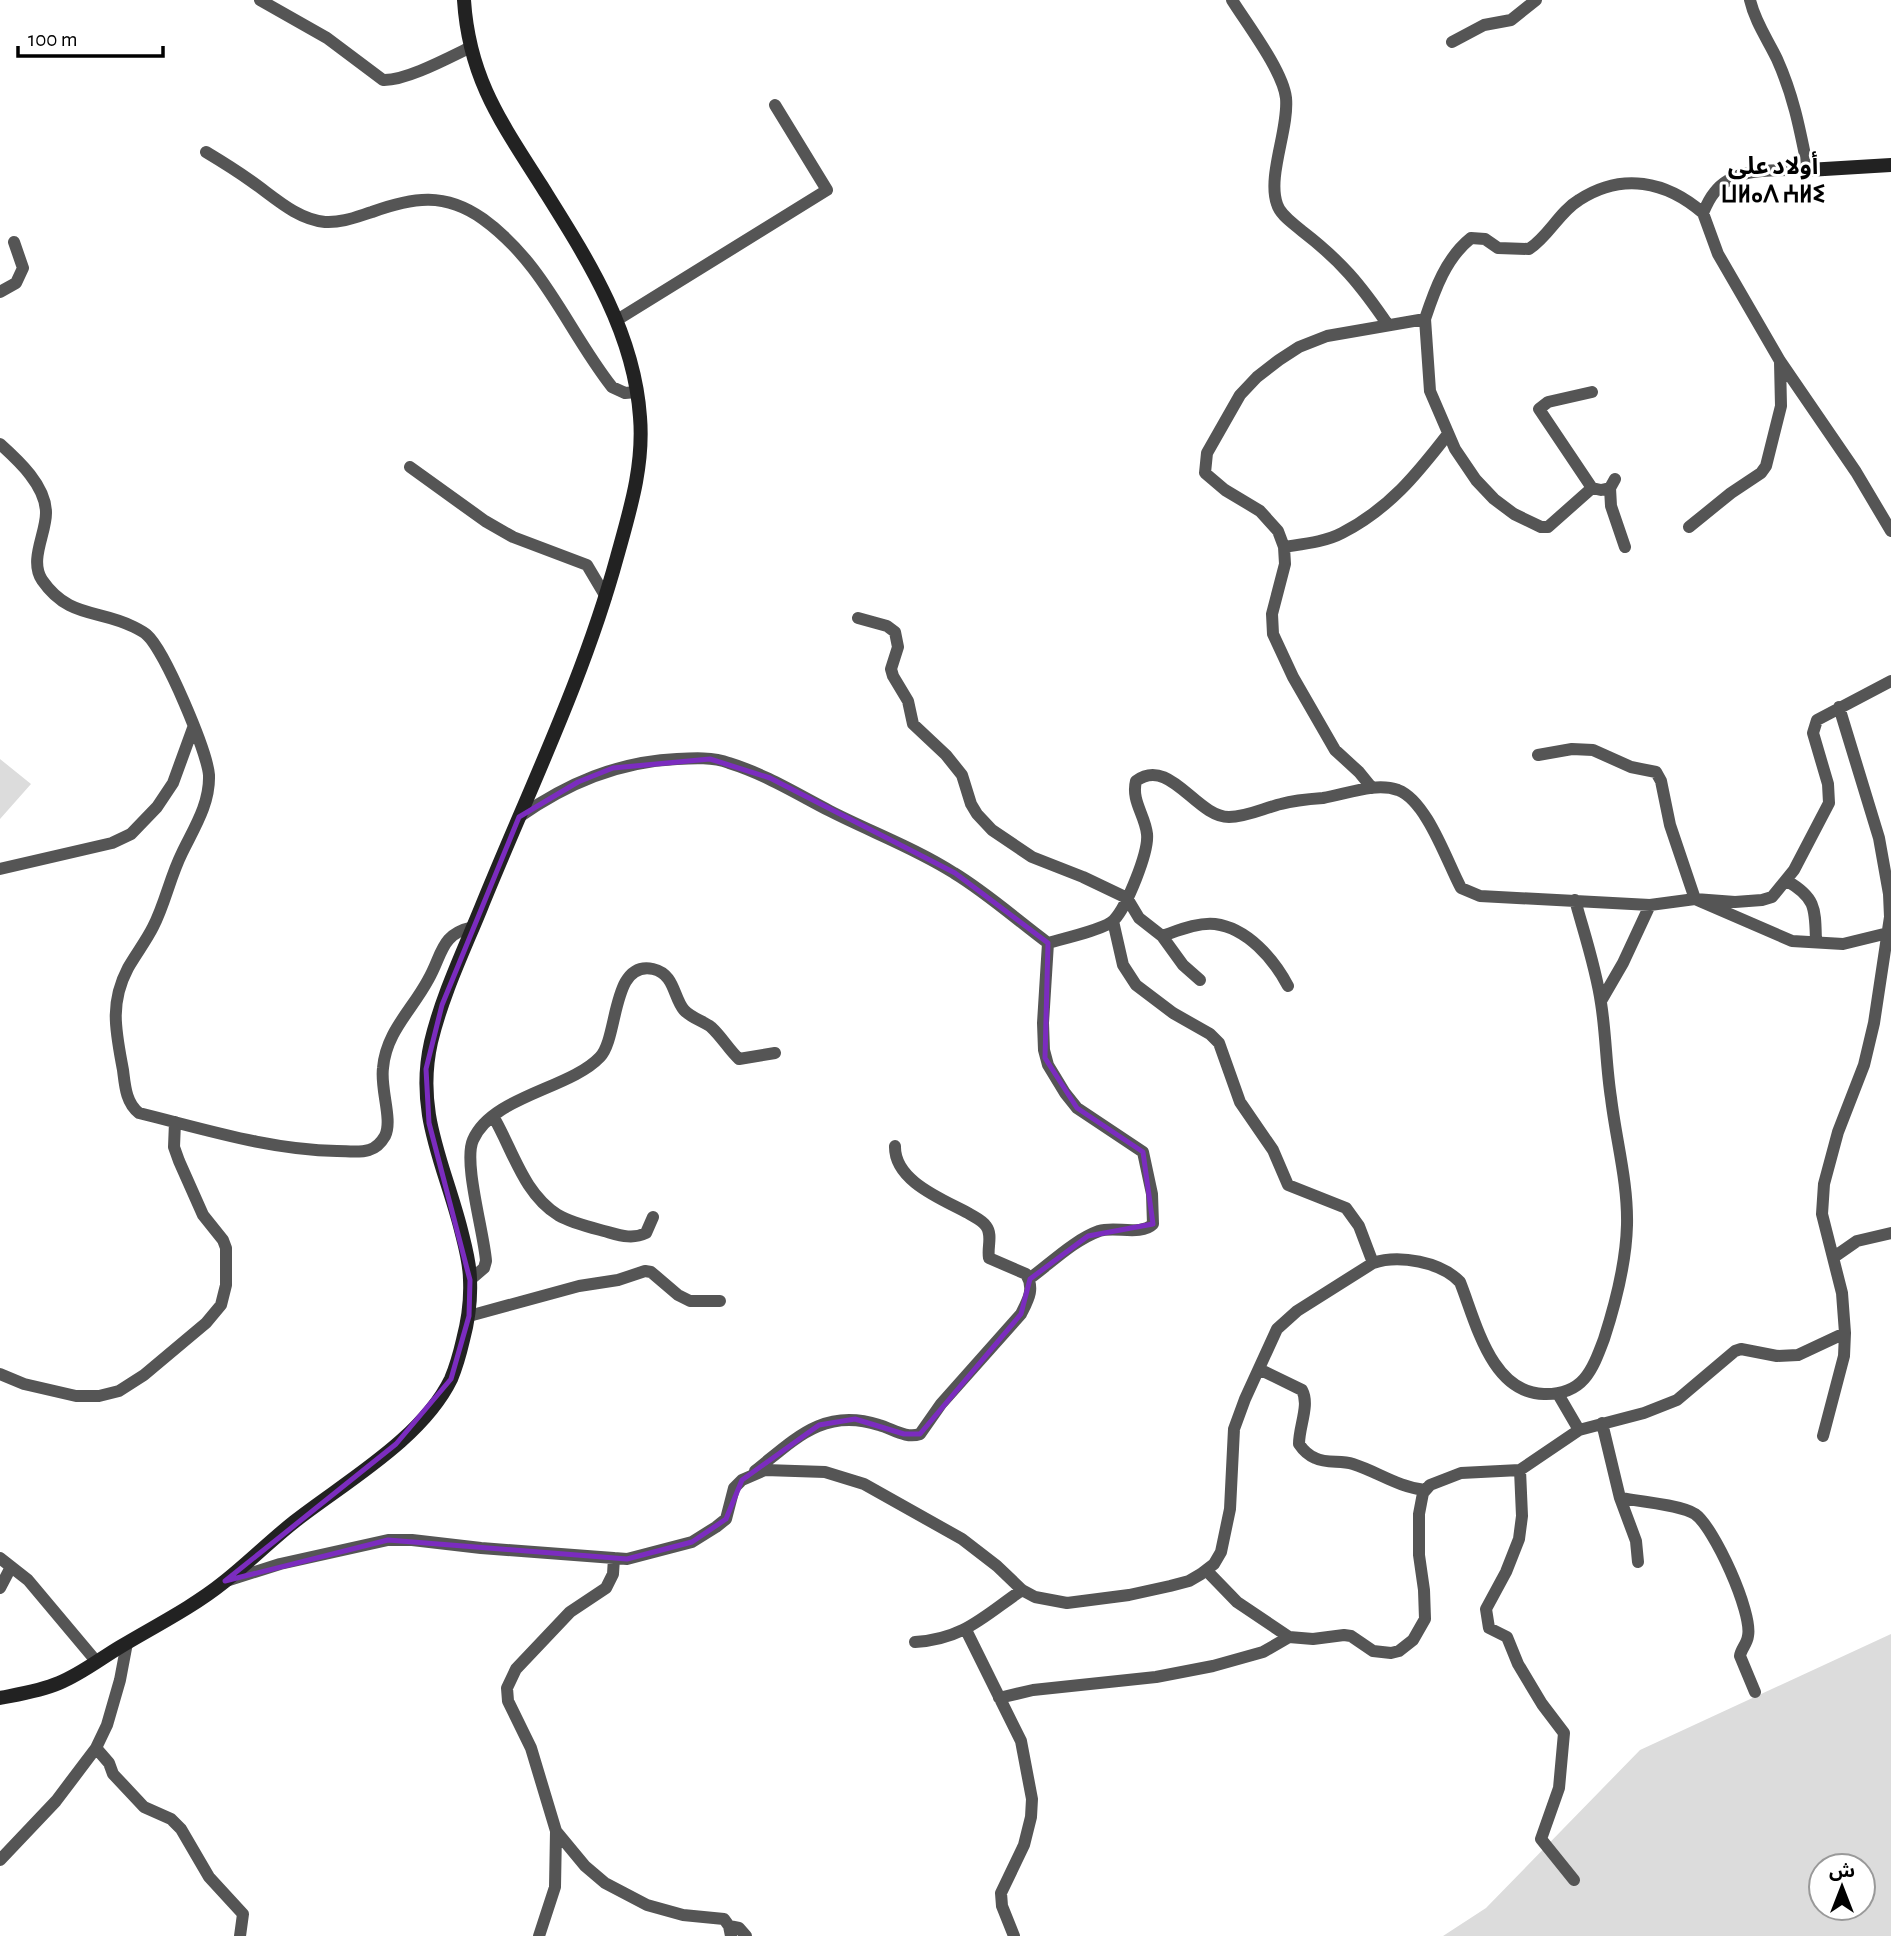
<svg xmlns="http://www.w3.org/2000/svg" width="1891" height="1936" viewBox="0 0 1891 1936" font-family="'Alegreya Sans','Noto Sans Arabic','Noto Sans Tifinagh',sans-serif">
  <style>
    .green { fill: #dcdcdc; fill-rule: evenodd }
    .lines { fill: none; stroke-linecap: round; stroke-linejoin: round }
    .street { stroke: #555; stroke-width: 12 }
    .secondary { stroke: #222; stroke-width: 14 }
    .marked { fill: none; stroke: #7b2cbf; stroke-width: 5; stroke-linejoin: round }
    .labels { text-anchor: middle; stroke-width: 6; stroke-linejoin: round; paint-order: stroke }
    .quarter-label { font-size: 24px; font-weight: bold; fill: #000; stroke: #fff }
  </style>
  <rect width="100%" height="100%" fill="#fff"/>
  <!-- green -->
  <path class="green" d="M0 759 31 784 0 819Z
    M1891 1634V1936H1443L1486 1908 1640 1750ZM1821 1866H1863V1908H1821Z"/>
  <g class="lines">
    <!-- street -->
    <path class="street" d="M260 0 327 38 383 80C406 81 450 57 471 47
      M1232 0C1247 24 1283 71 1286 98 1289 129 1267 176 1277 204 1280 215 1293 223 1302 231 1341 261 1360 284 1388 325
      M1750 0C1755 22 1768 40 1777 59 1794 97 1800 130 1808 170 1777 171 1734 165 1714 193 1709 199 1706 206 1703 213L1718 254 1780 361 1856 472 1891 531
      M1452 42 1484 25 1511 20 1536 0
      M206 152C221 161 237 171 251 181 274 197 296 219 325 222 342 223 356 217 372 212 413 197 445 192 483 219 544 263 568 331 612 387L625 393 636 392
      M0 292 16 283 23 268 14 242
      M1425 319 1430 391 1455 449 1476 480 1494 499 1514 514 1541 527H1548L1592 488 1601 490 1610 488
      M617 320 827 190 775 105
      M0 444C19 461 46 486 46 513 46 534 29 560 42 580 69 619 99 609 134 627 138 629 144 632 147 635 165 651 207 751 209 775 210 804 194 828 182 853 170 877 165 904 153 927 146 941 136 954 128 968 109 1004 116 1032 123 1070 125 1086 126 1103 139 1113 204 1129 270 1150 337 1151 347 1151 360 1153 369 1150 376 1148 381 1143 385 1136 393 1120 380 1089 383 1068 386 1032 412 1010 428 980 443 954 440 934 473 927
      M410 467 485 521 513 537 587 565 606 597
      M1615 479 1610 488 1611 506 1625 547
      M1592 488 1539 409 1548 402 1592 392
      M1689 527 1731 493 1761 473 1766 466 1781 406 1780 362
      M1284 547C1303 544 1325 542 1342 533 1389 509 1417 474 1448 434
      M858 618 887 626 895 632 898 647 891 669 893 676 908 701 913 724 946 755 962 775 971 804 977 814 992 830 1032 857 1083 877 1127 898 1139 918 1162 936 1183 965 1200 980
      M1538 755 1572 749 1593 750 1631 767 1656 772 1661 781 1670 825 1695 899 1792 941 1843 944 1888 933
      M1372 788 1359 772 1335 750 1293 677 1273 634 1272 614 1285 564 1284 547 1278 531 1260 511 1225 490 1205 473 1207 453 1240 395 1257 377 1279 360 1299 347 1327 336 1425 319C1435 289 1446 258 1471 238L1485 239 1498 248 1529 249C1549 236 1559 212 1579 200 1622 172 1666 181 1703 213
      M519 817C568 783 617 762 677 759 694 758 713 757 729 763 765 774 797 794 830 811 871 832 915 848 954 873 987 893 1017 920 1048 943
      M0 869 112 843 131 834 157 807 173 783 193 728
      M1787 881C1817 898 1815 910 1816 942
      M1113 921 1123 965 1136 985 1173 1013 1210 1034 1219 1043 1240 1102 1273 1150 1288 1185 1346 1208 1359 1226 1373 1263
      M1162 936C1177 931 1198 922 1215 924 1247 928 1274 959 1288 986
      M1048 943C1062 939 1106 929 1114 920 1127 906 1149 852 1147 834 1145 815 1131 801 1136 781 1170 756 1196 817 1229 817 1247 817 1264 808 1281 804 1295 800 1309 799 1323 798 1347 794 1375 782 1398 790 1427 801 1447 862 1461 888L1480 896 1650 905 1695 899 1735 902 1762 900 1772 897 1794 870 1829 803 1828 784 1813 733 1817 720 1891 681
      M1601 1001 1623 963 1650 905
      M493 1116C513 1150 523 1193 558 1215 572 1223 589 1227 604 1231 619 1235 632 1240 646 1233L653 1217
      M1834 1257 1857 1241 1891 1233
      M1029 1279C1051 1263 1074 1240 1099 1231 1115 1226 1141 1236 1153 1224L1152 1194 1143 1152 1077 1108 1065 1093 1048 1065 1044 1050 1043 1023 1048 943
      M470 1280 484 1268 486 1261C484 1233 463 1162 473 1140 492 1096 570 1089 600 1057 619 1037 611 960 653 969 675 974 673 997 684 1010 691 1018 703 1021 711 1027 722 1037 729 1050 739 1059L775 1053
      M469 1316 579 1286 618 1280 645 1271 651 1272 678 1295 690 1301H720
      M1259 1369 1302 1390C1310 1405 1299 1426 1299 1444 1303 1450 1308 1455 1315 1458 1327 1464 1340 1460 1353 1464 1378 1472 1398 1487 1425 1490
      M0 1374 24 1384 76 1396H99L119 1391 144 1375 206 1323 221 1305 226 1285V1248L223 1240 203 1215 179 1161 174 1147 175 1122
      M1558 1394 1579 1430
      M1602 1423 1620 1498 1636 1541 1638 1562
      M1823 1436 1844 1356 1845 1333 1842 1293 1822 1214 1824 1184 1838 1132 1864 1065 1874 1023 1890 917 1889 894 1879 838 1839 707
      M1520 1470 1522 1516 1519 1539 1506 1572 1486 1609 1489 1628 1507 1637 1518 1664 1542 1704 1564 1733 1559 1788 1541 1839 1574 1880
      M755 1471C795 1439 824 1407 879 1425 893 1429 906 1439 920 1434L941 1404 1021 1314C1028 1300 1035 1289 1026 1274L989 1258C987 1247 993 1235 986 1226 982 1220 974 1217 968 1213 942 1199 894 1181 895 1146
      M1620 1498C1638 1501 1681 1505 1695 1514 1714 1527 1753 1613 1748 1636 1747 1644 1741 1649 1740 1656L1755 1692
      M0 1558 28 1580 96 1661
      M614 1558 613 1574 606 1588 570 1612 516 1669 507 1688 508 1701 531 1748 556 1831 585 1866 605 1883 647 1905 683 1915 724 1919 729 1926 731 1936
      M1206 1570 1237 1602 1289 1637 1313 1639 1344 1635 1351 1636 1373 1651 1391 1653 1399 1651 1413 1640 1425 1619 1424 1590 1419 1555V1514L1423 1493 1430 1485 1461 1473 1520 1470 1579 1430 1644 1413 1677 1400 1735 1351 1741 1349 1777 1356 1798 1355 1845 1333
      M226 1581 280 1564 388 1540H412L481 1548 627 1559 692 1542 716 1527 726 1519 734 1488 742 1480 765 1470 825 1472 864 1484 962 1539 997 1566 1022 1590 1035 1597 1067 1603 1129 1595 1170 1586 1189 1581 1201 1574 1214 1564 1221 1552 1230 1509 1234 1429 1245 1399 1277 1329 1297 1311 1373 1263C1399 1254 1441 1262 1460 1282 1476 1322 1491 1393 1544 1394 1583 1395 1592 1371 1604 1339 1616 1302 1626 1264 1627 1225 1628 1182 1616 1140 1611 1098 1606 1066 1606 1034 1601 1003 1596 968 1584 933 1575 900
      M0 1588 11 1567
      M966 1630 1021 1741 1032 1799 1031 1817 1024 1845 1001 1893 1002 1906 1014 1936
      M915 1642C964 1639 984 1616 1022 1590
      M999 1698 1033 1690 1156 1677 1213 1666 1263 1652 1289 1637
      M96 1748 109 1763 113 1774 144 1807 171 1819 181 1829 209 1877 243 1914 240 1936
      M0 1860 56 1801 96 1748 107 1725 120 1680 127 1643
      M729 1926 739 1928 746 1936
      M539 1936 555 1887 556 1831"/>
    <!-- secondary -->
    <path class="secondary" d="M1808 170 1891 165
      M0 1698C20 1694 40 1691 59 1683 81 1674 100 1659 120 1647 155 1626 193 1607 224 1582 248 1563 270 1541 294 1522 345 1482 422 1439 451 1379 456 1367 460 1353 463 1340 468 1321 471 1301 470 1280 470 1263 465 1246 461 1230 444 1163 415 1113 431 1042 442 996 463 952 481 908 528 792 584 678 617 557 630 510 644 466 640 417 634 330 586 257 541 185 501 122 469 78 464 0"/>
  </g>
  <!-- marked area -->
  <path class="marked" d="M710 759 770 778 955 873 1048 943 1045 1058 1077 1108 1143 1152 1153 1224 1088 1236 1030 1279 1021 1314 920 1434H904L855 1419 819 1425 742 1480 726 1519 692 1542 627 1559 388 1540 225 1581 396 1444 451 1379 469 1316 470 1280 429 1123 426 1069 442 1005 519 817 578 782 613 768Z"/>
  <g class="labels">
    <!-- quarter labels -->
    <g class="quarter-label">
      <text x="1773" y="174">أولاد علي<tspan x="1773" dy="28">ⵡⵍⴰⴷ ⵄⵍⵉ</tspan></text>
    </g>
  </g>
  <!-- north arrow -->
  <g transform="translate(1842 1887)"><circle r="33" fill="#ffffff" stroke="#999999" stroke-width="2"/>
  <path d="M0-5L12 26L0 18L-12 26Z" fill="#000000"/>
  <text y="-10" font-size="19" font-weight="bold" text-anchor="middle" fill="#000000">ش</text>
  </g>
  <!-- scale -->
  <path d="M18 46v10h145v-10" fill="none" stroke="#000000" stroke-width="3.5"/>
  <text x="28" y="46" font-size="21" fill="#000000" stroke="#ffffff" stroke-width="5" paint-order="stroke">100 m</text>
</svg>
